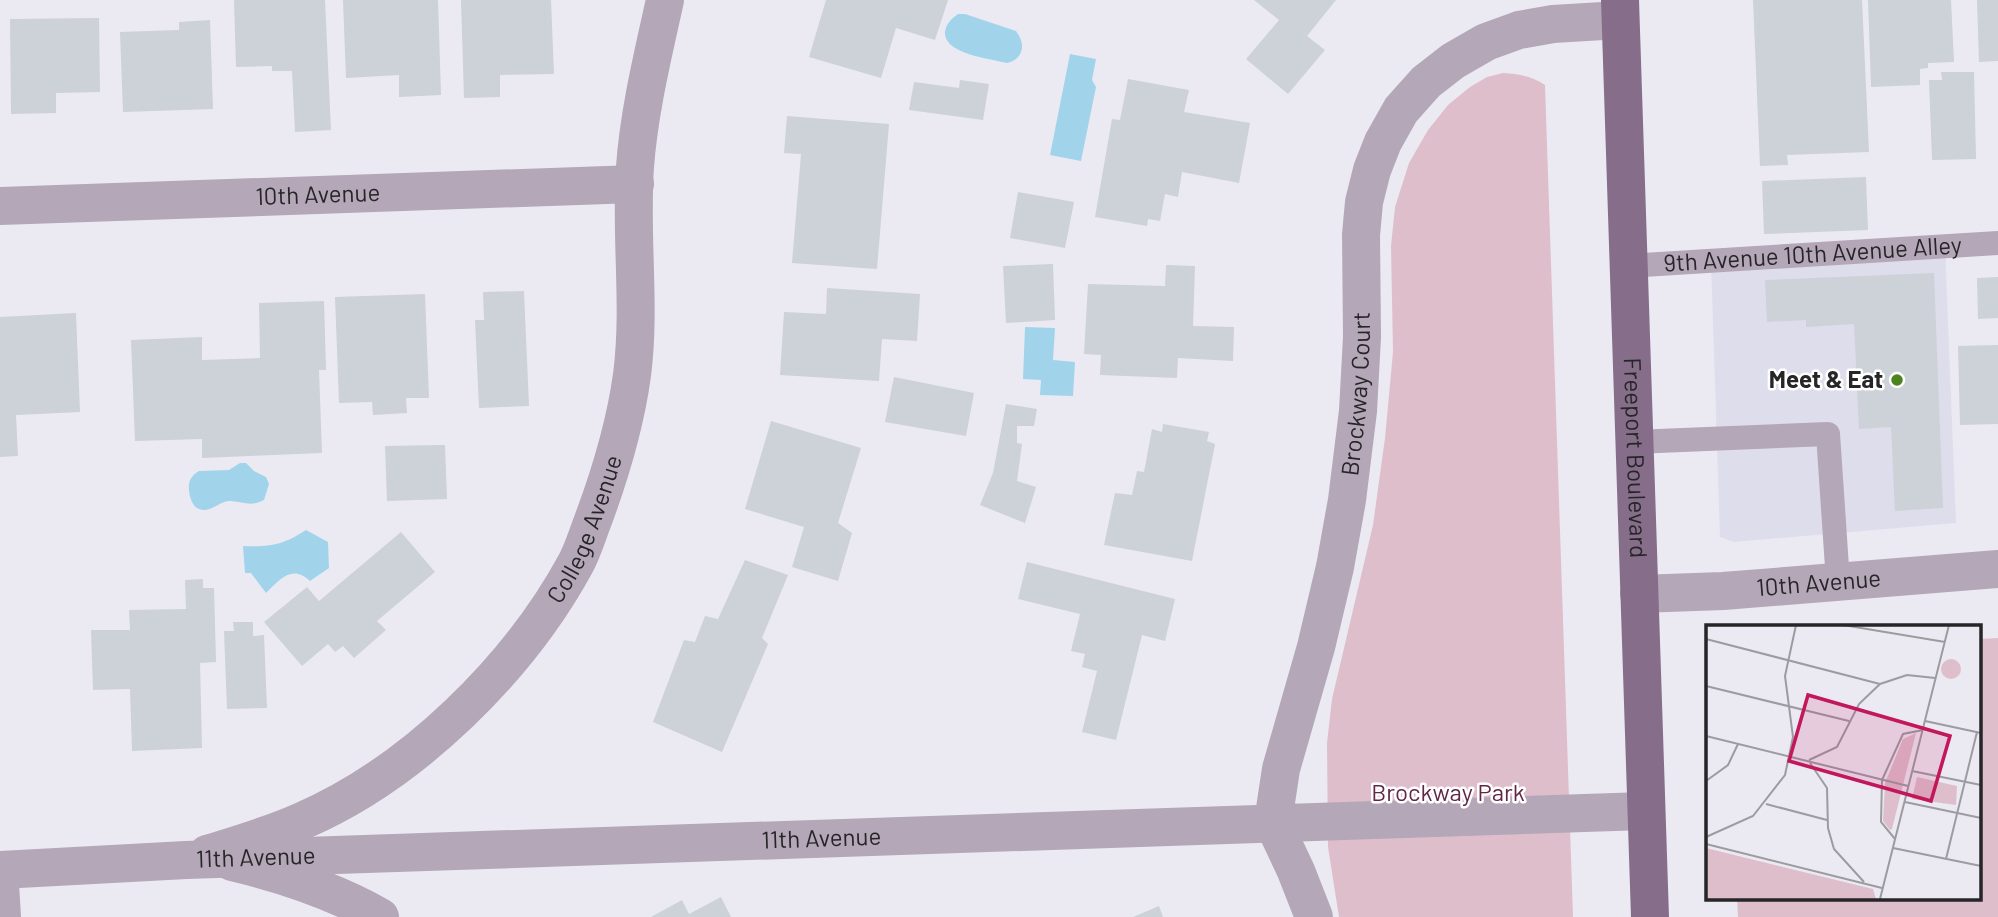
<svg xmlns="http://www.w3.org/2000/svg" width="1998" height="917" viewBox="0 0 1998 917" font-family="Barlow,sans-serif">
  <style>
    .built { fill: #deddec }
    .green { fill: #dfbecb }
    .water { fill: #a1d4eb }
    .building { fill: #cdd1d8 }
    .lines { fill: none; stroke-linecap: round; stroke-linejoin: round }
    .service { stroke: #b4a7b7; stroke-width: 24 }
    .minor { stroke: #b4a7b7; stroke-width: 38 }
    .tertiary { stroke: #b4a7b7; stroke-width: 38 }
    .primary { stroke: #866e8b; stroke-width: 38 }
    .poi-dot { fill: #4b831e; stroke: #fff; stroke-width: 2.5 }
    .labels { text-anchor: middle; stroke-width: 5; stroke-linejoin: round; paint-order: stroke }
    .street-label { font-size: 24px; fill: #262528; stroke: #fff }
    .poi-label { font-size: 24px; font-weight: bold; fill: #262528; stroke: #fff; text-anchor: end }
    .park-label { font-size: 24px; fill: #622745; stroke: #fff }
    .inset-road { fill: none; stroke: #9c9ba1; stroke-width: 2 }
    .view { fill: #c2185b; fill-opacity: 0.15; stroke: #c2185b; stroke-width: 3.5 }
    .inset-edge { fill: none; stroke: #262528; stroke-width: 3.5 }
  </style>
  <rect width="100%" height="100%" fill="#ebeaf2"/>
  <!-- built -->
  <path class="built" d="M1945 247 1956 523 1734 542 1720 537 1711 262Z"/>
  <!-- green -->
  <path class="green" d="M1503 73C1519 74 1531 76 1545 85L1573 917H1339L1328 847 1327 743 1332 699 1373 525 1385 438 1393 352 1391 246 1395 207 1409 163 1428 130 1448 105 1470 87 1487 77Z
    M1998 638V917H1738L1737 898H1979V639Z"/>
  <!-- water -->
  <path class="water" d="M958 14H965L1016 31C1026 44 1024 59 1007 63 991 59 943 54 945 32 946 24 951 19 958 14Z
    M1070 54 1096 59 1092 80 1096 87 1081 161 1050 155Z
    M1025 327 1055 328 1053 360 1075 362 1073 396 1040 395 1041 380 1023 379Z
    M240 463H246L254 471 266 477 269 484 264 500C251 507 244 502 231 501 220 500 210 514 199 509 191 506 188 492 189 484 190 478 194 474 199 471L229 470Z
    M306 530 328 542 329 568 310 581C292 564 280 579 266 593L251 573H245L243 546C270 547 283 545 306 530Z"/>
  <!-- building -->
  <path class="building" d="M234 0H325L331 130 295 132 292 71H272V66L236 67Z
    M343 0H438L441 95 399 97V75L346 78Z
    M461 0H551L554 74 500 75V97L464 98Z
    M826 0H948L935 40 896 28 881 78 809 57Z
    M1254 0H1336L1307 36 1325 50 1288 94 1246 59 1279 20Z
    M1753 0H1862L1869 152 1787 155 1788 165 1760 166Z
    M1868 0H1951L1954 62 1928 63V68L1920 69V85L1871 87Z
    M1977 0H1998V61L1979 62Z
    M99 18 100 92 56 93V113L11 114 10 19Z
    M210 20 213 109 123 112 120 32 179 30V22Z
    M1941 72H1974L1976 159 1932 160 1929 80H1942Z
    M1128 79 1189 90 1184 112 1250 123 1239 183 1182 172 1178 197 1165 194 1160 221 1148 219 1147 226 1095 217 1112 119 1120 120Z
    M960 80 989 84 983 120 909 110 914 82 959 88Z
    M787 116 889 124 877 269 792 263 801 154 784 153Z
    M1866 177 1868 230 1764 234 1762 181Z
    M1018 192 1074 202 1065 248 1010 238Z
    M1053 264 1055 320 1006 323 1003 266Z
    M1166 265 1195 266 1193 326 1234 327 1233 361 1178 358 1177 378 1100 375 1101 355 1084 354 1088 284 1165 286Z
    M1934 273 1943 508 1895 511 1891 427 1859 429 1854 324 1806 327V320L1767 322 1765 280Z
    M1998 277V318L1978 319 1977 278Z
    M827 288 920 294 917 341 882 339 879 381 780 375 784 312 826 314Z
    M524 291 529 406 479 408 475 320H484L483 292Z
    M425 294 429 398H406L407 413 373 415 372 402 339 403 335 297Z
    M324 301 326 370H319L322 453 202 458V439L135 441 131 340 202 337V360L260 358 259 303Z
    M76 313 80 412 16 415 18 456 0 457V317Z
    M1998 345V424L1960 425 1958 346Z
    M894 377 974 393 966 436 885 422Z
    M1006 404 1037 409 1034 426H1017V443L1022 444 1017 481 1036 487 1025 523 980 505 993 473Z
    M771 421 861 448 838 523 852 533 838 581 792 567 804 527 745 509Z
    M1163 424 1209 432 1207 441 1215 444 1192 561 1104 545 1115 493 1132 495 1137 471 1144 472 1152 429 1162 432Z
    M445 445 447 499 387 501 385 446Z
    M401 532 435 572 377 621 386 630 354 658 343 646 335 652 328 644 302 666 264 622 307 587 319 601Z
    M745 560 788 575 762 638 768 644 722 752 653 722 684 640 695 642 705 616 718 619Z
    M1027 562 1175 599 1165 641 1142 635 1116 740 1082 732 1097 671 1082 667 1085 654 1071 651 1080 614 1018 599Z
    M203 579V588H214L216 662 200 663 202 748 132 751 130 689 93 690 91 630H130L129 610 186 609 185 580Z
    M233 622H253V636L264 635 267 708 227 709 224 631H234Z
    M721 897 731 917H651L682 900 689 914Z
    M1159 906 1163 917H1133Z"/>
  <g class="lines">
    <!-- service -->
    <g class="service">
      <path id="s1" d="M1627 266 1998 243"/>
      <path d="M1634 442 1828 434 1838 582"/>
    </g>
    <!-- minor -->
    <g class="minor">
      <path id="s2" d="M0 206 635 184"/>
      <path id="s3" d="M1639 594 1723 591 1998 569"/>
      <path id="s4" d="M207 854C239 844 271 835 302 821 413 773 519 668 576 563 583 550 587 536 592 523 610 475 625 426 632 375 641 306 630 236 635 167 639 111 653 55 665 0"/>
      <path d="M232 862C283 874 334 891 380 917"/>
      <path d="M0 884 2 917"/>
      <path id="s5" d="M1314 917 1296 871 1273 822 1281 769 1316 647 1335 567 1347 500 1358 411 1362 337 1361 235 1364 202 1372 170 1383 142 1401 110 1426 82 1453 61 1486 42 1519 30 1553 24 1620 20"/>
    </g>
    <!-- tertiary -->
    <path class="tertiary" id="s6" d="M0 870 186 860 1645 811"/>
    <!-- primary -->
    <path class="primary" id="s7" d="M1620 0 1650 917"/>
  </g>
  <!-- markers -->
  <circle class="poi-dot" cx="1897" cy="380" r="7"/>
  <g class="labels">
    <!-- street labels -->
    <g class="street-label">
      <text dy="8" stroke="none"><textPath href="#s2" startOffset="318">10th Avenue</textPath></text>
      <text dy="8" stroke="none"><textPath href="#s1" startOffset="186">9th Avenue 10th Avenue Alley</textPath></text>
      <text dy="8" stroke="none"><textPath href="#s5" startOffset="541">Brockway Court</textPath></text>
      <text dy="8" stroke="none"><textPath href="#s7" startOffset="458">Freeport Boulevard</textPath></text>
      <text dy="8" stroke="none"><textPath href="#s4" startOffset="518">College Avenue</textPath></text>
      <text dy="8" stroke="none"><textPath href="#s3" startOffset="180">10th Avenue</textPath></text>
      <text dy="8" stroke="none"><textPath href="#s6" startOffset="822">11th Avenue</textPath></text>
      <text dy="8" stroke="none"><textPath href="#s6" startOffset="256">11th Avenue</textPath></text>
    </g>
    <!-- poi labels -->
    <g class="poi-label">
      <text x="1883" y="388">Meet &amp; Eat</text>
    </g>
    <!-- park labels -->
    <g class="park-label">
      <text x="1448" y="801">Brockway Park</text>
    </g>
  </g>
  <!-- overview -->
  <g transform="translate(1706 625)">
    <rect width="275" height="275" fill="#ebeaf2"/>
    <path d="M235 44a10 10 0 1 1 20 0a10 10 0 1 1-20 0ZM210 108 186 204 184 205 177 196 179 158 197 114ZM211 152 251 161 250 180 206 174ZM0 223 167 264 170 274H0Z" fill="#dfbecb"/>
    <path class="inset-road" d="M137 0 239 17M0 14 174 59M0 61 143 96M219 96 275 108M0 111 202 161M103 135 131 122 153 79 174 59 201 50 229 53M104 138 121 163 122 203 128 224 158 257M206 146 275 160M0 156 22 140 32 119M199 177 275 193M60 179 121 195M0 212 47 191 79 150 87 112 79 51 90 0M189 214 175 197 176 155 197 109 217 105M0 219 176 263M187 223 275 241M240 234 271 107M174 274 243 0"/>
    <path class="view" d="M102 70 244 111 225 176 83 136Z"/>
    <rect width="275" height="275" class="inset-edge"/>
  </g>
</svg>
